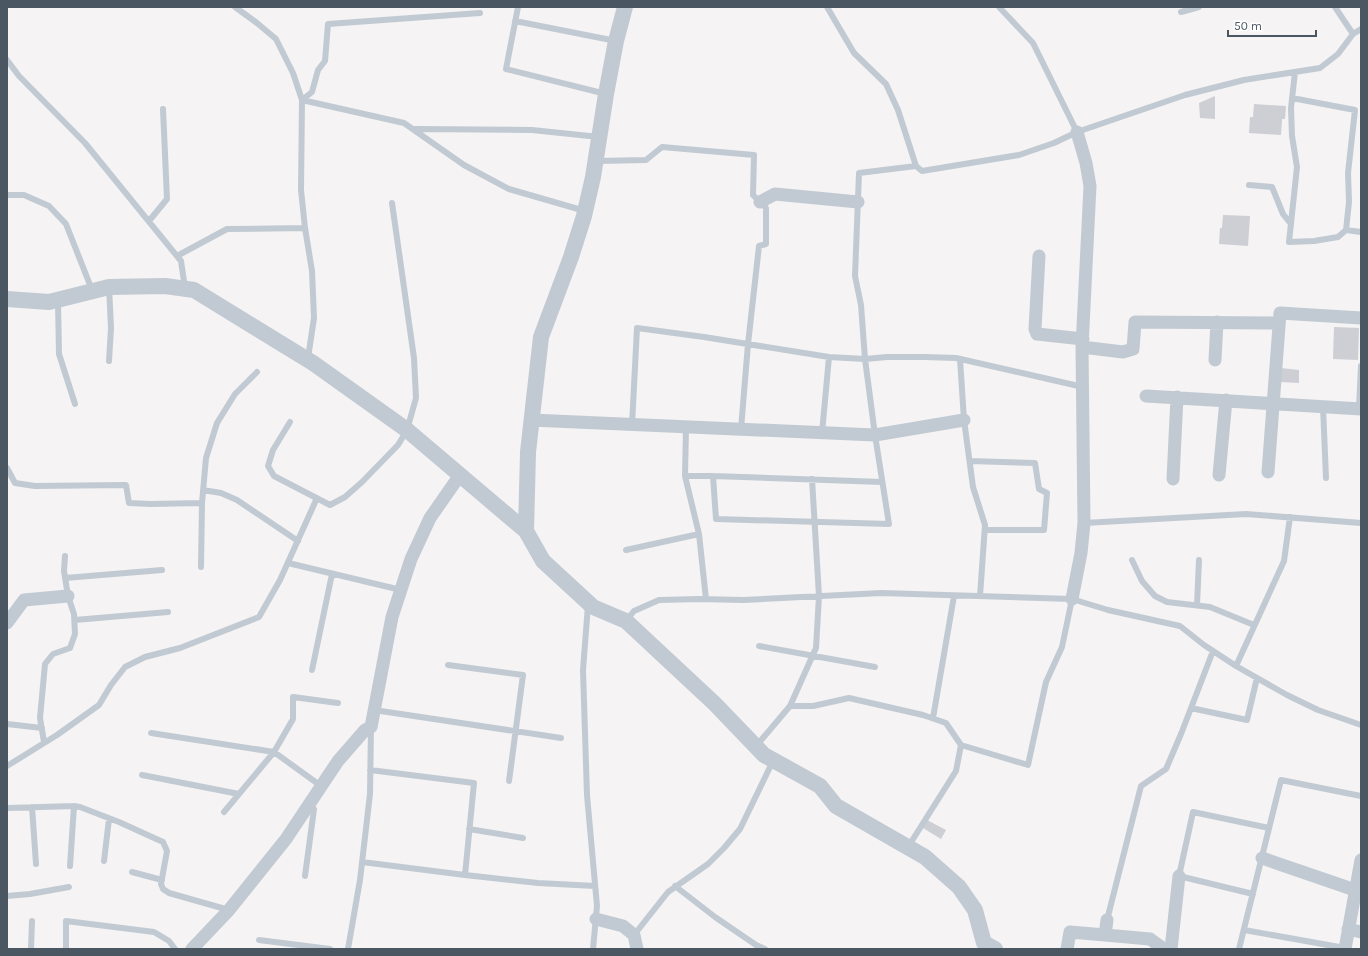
<svg xmlns="http://www.w3.org/2000/svg" width="1368" height="956" viewBox="0 0 1368 956" font-family="Karla,sans-serif">
  <style>
    .building { fill: #cdcfd5 }
    .lines { fill: none; stroke-linecap: round; stroke-linejoin: round }
    .service { stroke: #c1cad2; stroke-width: 6 }
    .minor { stroke: #c1cad2; stroke-width: 13 }
    .tertiary { stroke: #c1cad2; stroke-width: 16 }
  </style>
  <rect width="100%" height="100%" fill="#f5f3f3"/>
  <!-- building -->
  <path class="building" d="M1215 96V119L1200 118 1199 103Z
    M1254 104 1286 106 1285 119H1282L1281 135 1249 133 1250 117H1253Z
    M1223 215 1250 216 1248 246 1219 244 1220 228H1222Z
    M1334 327 1359 328 1358 360 1333 359Z
    M1281 368 1299 370V383L1280 382Z
    M927 820 946 830 941 839 923 828Z"/>
  <g class="lines">
    <!-- service -->
    <path class="service" d="M235 7 257 23 276 39 293 73 302 100 301 190 305 228 312 271 314 318 308 358
      M518 7 506 69 606 94
      M827 7 854 53 886 84 898 110 916 166
      M999 7 1033 43 1077 132
      M1335 7 1353 34
      M1181 12 1199 7
      M515 21 616 41
      M7 60 19 76 85 143 181 261 185 288
      M1295 72 1291 108 1292 136 1297 167 1289 242 1314 241 1338 237 1346 230 1361 232
      M1292 98 1355 110 1348 173 1349 202 1346 230
      M302 100 404 123 464 165 509 189 585 211
      M302 100 312 92 318 70 325 61 328 24 480 13
      M415 129 532 130 599 137
      M597 161 646 160 662 147 754 155 753 195 766 208V244L759 246 748 344 741 429
      M1249 185 1272 187 1283 214 1291 224
      M7 195H24L49 206 66 224 92 290
      M149 221 167 199 163 109
      M177 256 227 229 305 228
      M58 302 59 354 75 404
      M960 359 964 420 973 487 985 525 980 596
      M109 361 111 328 109 287
      M1323 406 1326 478
      M1359 408 1361 366
      M290 422 273 450 268 466 274 476 330 505 345 497 362 482 398 445 407 430 416 398 414 358 392 203
      M632 425 637 328 704 337 829 357 865 359 887 357H925L956 358 1083 387
      M686 427 685 476H713L882 482
      M822 433 829 357
      M970 461 1035 463 1039 489 1047 493 1044 530H985
      M7 468 15 483 35 486 126 485 129 503 151 504 202 503
      M685 476 699 534 706 599
      M713 476 716 519 889 524 875 435 865 359 861 305 855 276 859 173 916 166 922 171 1019 155 1054 143 1077 132 1185 95 1244 80 1320 68 1338 54 1353 34 1361 29
      M203 490 221 493 237 500 298 541
      M1084 523 1246 514 1361 523
      M626 550 699 534
      M1132 560 1142 581 1155 596 1167 602 1210 607 1254 625
      M288 563 401 590
      M201 567 202 503 206 458 217 423 235 394 257 372
      M65 578 162 570
      M588 605 583 670 587 795 597 906 593 949
      M1197 605 1199 560
      M75 620 168 612
      M626 621 634 611 659 600 699 599 743 600 881 593 1072 599 1108 610 1180 626 1204 645 1236 666 1287 695 1318 710 1361 725
      M759 646 875 667
      M448 665 523 675 509 781
      M1236 666 1284 561 1290 517
      M312 670 332 574
      M790 706H813L849 698 923 715 946 723 961 745 956 771 908 847
      M1191 708 1247 720 1257 678
      M374 710 561 738
      M933 718 954 596
      M7 724 42 728
      M151 733 274 752 321 786
      M44 742 40 718 45 664 53 654 70 648 75 634 74 614 68 596 64 571 65 556
      M757 745 790 706 816 648 819 596 812 479
      M961 745 1028 765 1046 682 1062 647 1072 599
      M7 766 57 735 99 705 111 685 125 667 145 657 180 648 259 617 280 580 317 498
      M370 770 474 783 465 875
      M142 775 239 794
      M32 807 36 864
      M7 808 74 806 80 807 119 822 163 842 167 851 161 884 163 889 169 893 229 910
      M224 812 274 752 293 719V697L338 703
      M469 829 523 838
      M104 861 109 819
      M362 862 465 875 538 883 595 886
      M70 866 74 806
      M132 872 162 880
      M305 876 314 809 309 804
      M675 886 715 917 756 945 765 949
      M1253 894 1179 876 1193 812 1269 828
      M7 896 30 894 69 887
      M1107 920 1141 786 1166 769 1181 734 1213 651
      M1244 930 1345 948
      M634 935 668 892 708 864 724 848 740 829 773 761
      M259 940 330 949
      M31 949 32 921
      M66 949V921L154 932 169 941 175 949
      M348 949 360 880 370 794 371 727
      M1239 949 1281 780 1361 796"/>
    <!-- minor -->
    <path class="minor" d="M760 202 775 194 858 202
      M1039 256 1035 329 1037 334 1083 339
      M1082 347 1123 352 1133 349 1135 322 1279 323
      M1215 360 1217 322
      M1146 396 1361 409
      M531 420 875 435 964 420
      M1268 472 1280 313 1361 318
      M1219 475 1226 400
      M1173 479 1177 397
      M1072 599 1081 553 1084 523 1082 347 1090 186 1086 163 1077 132
      M7 623 24 600 68 596
      M1262 858 1355 890
      M596 919 623 926 634 935 637 949
      M1348 929 1361 932
      M1105 935 1150 939 1164 949
      M192 949 229 910 286 839 338 761 365 730 371 727 392 617 411 559 430 518 460 475
      M1067 949 1070 932 1105 935 1107 920
      M1171 949 1179 876
      M1345 949 1361 860"/>
    <!-- tertiary -->
    <path class="tertiary" d="M7 299 49 302 109 287 165 286 194 290 313 363 407 430 526 531 543 561 593 607 626 621 715 704 764 755 820 786 836 806 925 857 959 887 975 910 984 943 995 949
      M526 531 528 452 541 337 571 257 584 216 593 177 606 94 616 41 625 7"/>
  </g>
  <!-- border -->
  <rect width="1368" height="956" fill="none" stroke="#4a5661" stroke-width="16"/>
  <!-- scale -->
  <path d="M1228 30v6h88v-6" fill="none" stroke="#4a5661" stroke-width="2"/>
  <text x="1234" y="30" font-size="12" fill="#4a5661" stroke="#ffffff" stroke-width="3" paint-order="stroke">50 m</text>
</svg>
